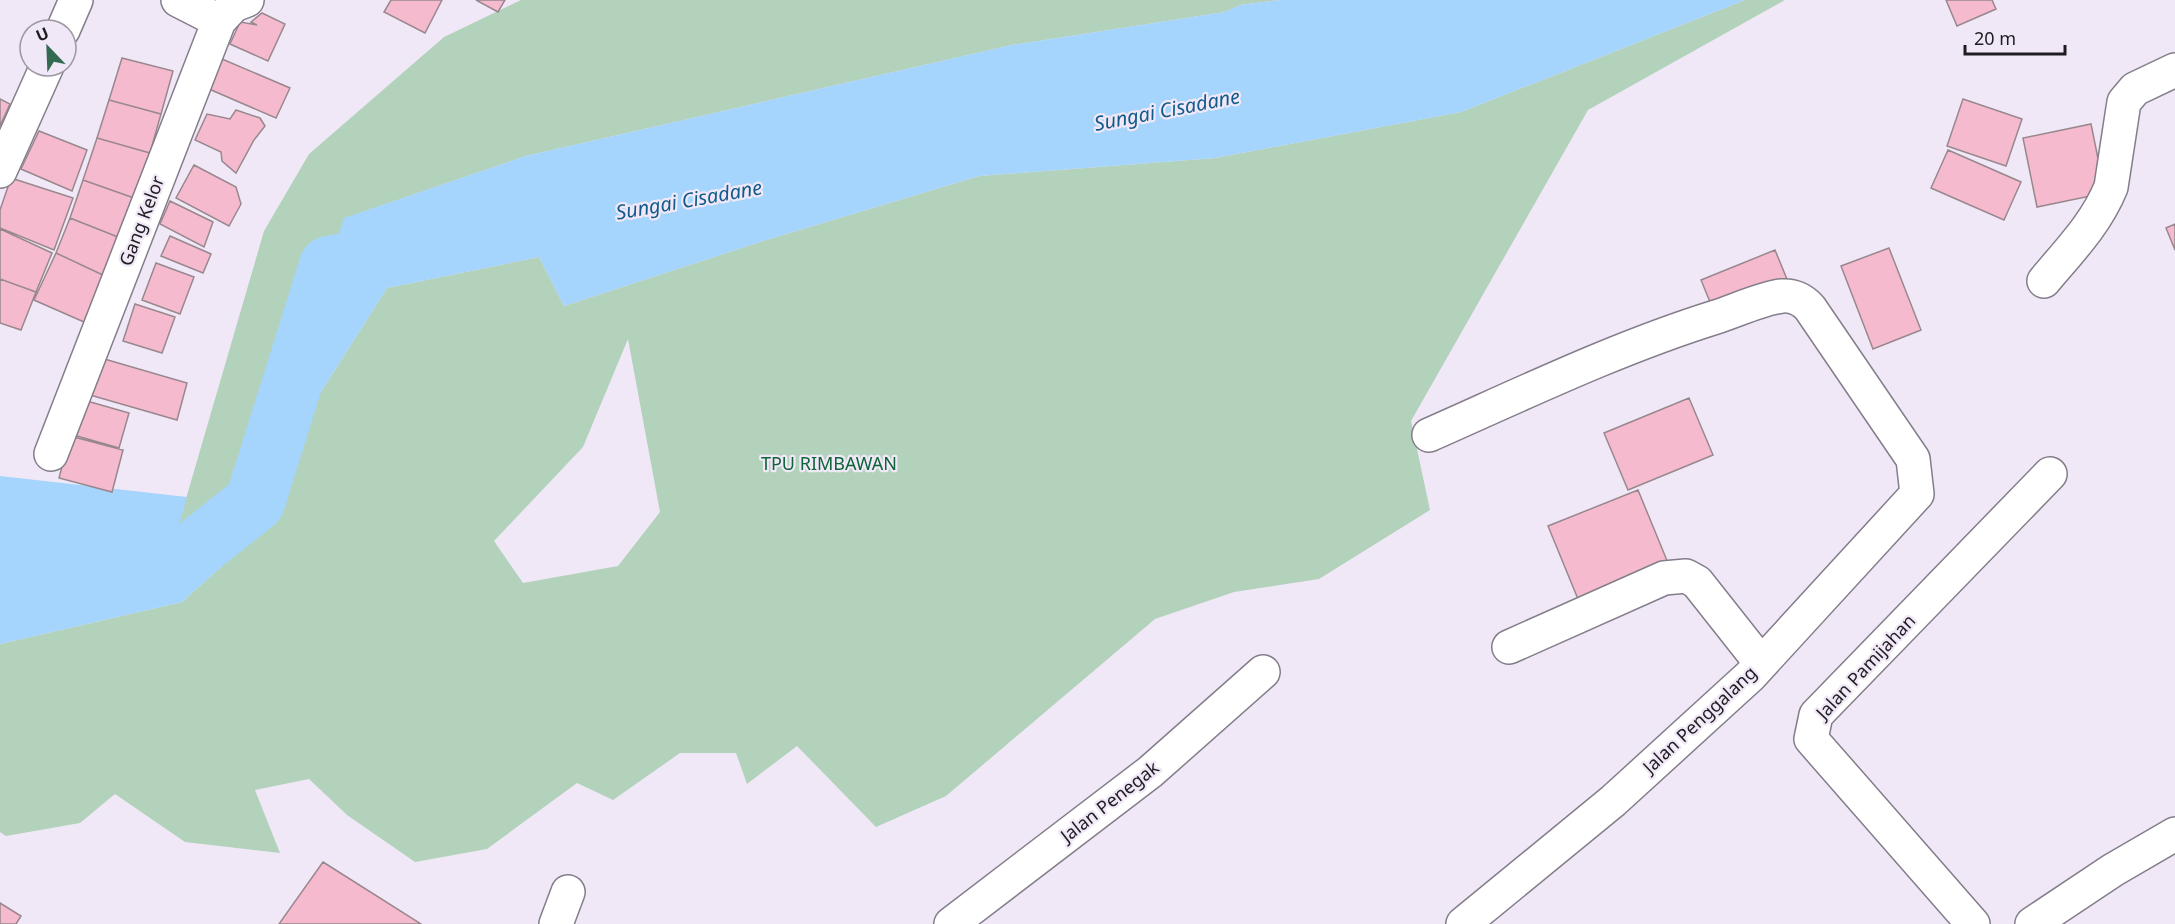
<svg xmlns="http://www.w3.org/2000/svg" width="2175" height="924" viewBox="0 0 2175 924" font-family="'Noto Sans',sans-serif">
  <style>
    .green { fill: #b3d2bc; fill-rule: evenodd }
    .water { fill: #a5d4fc }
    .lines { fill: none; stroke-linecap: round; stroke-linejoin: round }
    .river { stroke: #a5d4fc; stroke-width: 60 }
    .building { fill: #f6bacf; stroke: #98888e; stroke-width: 1.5 }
    .street-casing { stroke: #847d8a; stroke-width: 36 }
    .secondary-casing { stroke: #847d8a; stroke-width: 36 }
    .street { stroke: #fff; stroke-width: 33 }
    .secondary { stroke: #fff; stroke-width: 33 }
    .labels { text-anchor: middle; stroke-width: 4.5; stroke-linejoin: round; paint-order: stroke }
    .street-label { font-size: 18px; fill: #1f1c21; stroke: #f0e8f6 }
    .park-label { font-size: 18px; fill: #0e6438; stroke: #f0e8f6 }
    .water-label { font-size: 20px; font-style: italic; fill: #105b8c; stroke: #f0e8f6 }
  </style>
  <rect width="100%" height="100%" fill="#f0e8f6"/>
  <!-- green -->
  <path class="green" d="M521 0H1281L1240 5 1225 12 1012 45 526 156 345 218 255 502 164 574 264 231 309 154 444 37Z
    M1745 0H1785L1588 110 1411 421 1430 510 1319 579 1234 592 1155 619 946 796 876 827 797 746 747 784 736 753H680L613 800 577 783 487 849 415 862 347 815 309 779 255 790 280 853 185 842 115 794 80 823 6 836 0 832V644L182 602 253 538 310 409 387 288 539 257 564 306 763 241 979 176 1215 158 1461 112ZM628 339 660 512 618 566 523 583 494 541 583 447Z"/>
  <!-- water -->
  <path class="water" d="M1281 0H1745L1461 112 1215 158 979 176 763 241 564 306 539 257 387 288 310 409 253 538 182 602 0 644V476L187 497 165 574 255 502 344 218 526 156 1012 45 1225 12 1240 5Z"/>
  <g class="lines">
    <!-- river -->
    <path class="river" d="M0 546 164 574 255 502 329 266 406 251"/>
  </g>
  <!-- building -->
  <path class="building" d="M391 0H442L425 33 384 12Z
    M476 0H505L498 12Z
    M1946 0H1992L1996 9 1957 26Z
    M262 13 285 24 268 61 230 44 240 22 257 25 251 22Z
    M122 58 173 71 161 114 109 100Z
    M222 59 290 88 276 118 209 89Z
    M0 99 10 104 0 126Z
    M1963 99 2022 119 2006 166 1947 146Z
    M109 100 161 114 150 153 97 138Z
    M236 110 260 118 265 126 254 140 236 173 222 161 221 152 195 140 207 114 230 119Z
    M2091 124 2105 193 2037 207 2023 138Z
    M39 131 87 150 72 191 21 169Z
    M97 138 150 153 134 198 83 180Z
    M1948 150 2021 182 2004 220 1931 188Z
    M194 165 236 187 241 204 229 226 176 198Z
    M11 178 73 198 54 250 0 228V210Z
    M83 180 134 198 118 237 70 218Z
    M170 201 213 222 204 247 160 224Z
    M70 218 118 237 105 276 56 253Z
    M2175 224V250L2166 228Z
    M0 229 52 253 36 292 0 279Z
    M170 236 211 254 203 273 161 256Z
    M1889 248 1921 330 1873 349 1841 266Z
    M1775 250 1789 284 1715 314 1701 280Z
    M56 253 105 276 84 322 34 300Z
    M156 263 194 277 180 314 142 300Z
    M0 279 36 292 21 330 0 323Z
    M135 304 175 317 162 353 123 341Z
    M101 358 187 383 177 420 90 395Z
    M1689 398 1713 455 1628 490 1604 433Z
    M80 399 129 413 119 448 70 434Z
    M70 436 123 450 112 492 59 478Z
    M1638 490 1668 563 1578 599 1548 526Z
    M323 862 421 924H279Z
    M0 903 21 916 16 924H0Z"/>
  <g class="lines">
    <defs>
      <path id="street" d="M178 0 219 21
        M63 30 76 0
        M0 171 47 66
        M2044 281C2069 251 2096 224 2111 187L2124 102 2135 89 2175 70
        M1429 435C1524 393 1617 348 1716 317 1735 311 1763 298 1782 296 1793 295 1803 300 1810 308L1913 459 1917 494 1750 676 1613 801 1463 924
        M51 454 219 21 234 5 247 0
        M1509 647 1664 578 1686 576 1697 582 1761 663
        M556 924 568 892
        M951 924 1150 772 1263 672
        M1973 924 1811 739 1816 715 2050 474"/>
      <path id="secondary" d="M2032 924 2113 870 2175 834"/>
    </defs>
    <!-- street casing -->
    <use href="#street" class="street-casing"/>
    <!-- secondary casing -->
    <use href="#secondary" class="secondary-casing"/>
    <!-- street -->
    <use href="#street" class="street"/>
    <!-- secondary -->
    <use href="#secondary" class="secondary"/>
  </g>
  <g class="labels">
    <!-- street labels -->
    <g class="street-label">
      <text transform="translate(142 221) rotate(-69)" y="6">Gang Kelor</text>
      <text transform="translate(1866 667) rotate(-47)" y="6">Jalan Pamijahan</text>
      <text transform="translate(1700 720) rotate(-43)" y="6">Jalan Penggalang</text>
      <text transform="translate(1110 802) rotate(-38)" y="6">Jalan Penegak</text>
    </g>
    <!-- park labels -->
    <g class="park-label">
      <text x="829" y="470">TPU RIMBAWAN</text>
    </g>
    <!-- water labels -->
    <g class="water-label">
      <text transform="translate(1167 110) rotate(-11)" y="7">Sungai Cisadane</text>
      <text transform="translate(689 200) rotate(-10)" y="7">Sungai Cisadane</text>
    </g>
  </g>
  <!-- north arrow -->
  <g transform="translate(48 48) rotate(337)"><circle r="28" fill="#f0e8f6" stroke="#9c96a1" stroke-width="1.5"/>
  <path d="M0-4.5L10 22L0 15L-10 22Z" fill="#336b52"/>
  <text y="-9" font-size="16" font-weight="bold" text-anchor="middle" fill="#1f1c21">U</text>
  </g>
  <!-- scale -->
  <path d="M1965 45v9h100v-9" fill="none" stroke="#1f1c21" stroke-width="3"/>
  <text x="1974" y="45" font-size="18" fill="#1f1c21" stroke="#f0e8f6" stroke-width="4.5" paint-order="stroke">20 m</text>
</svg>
